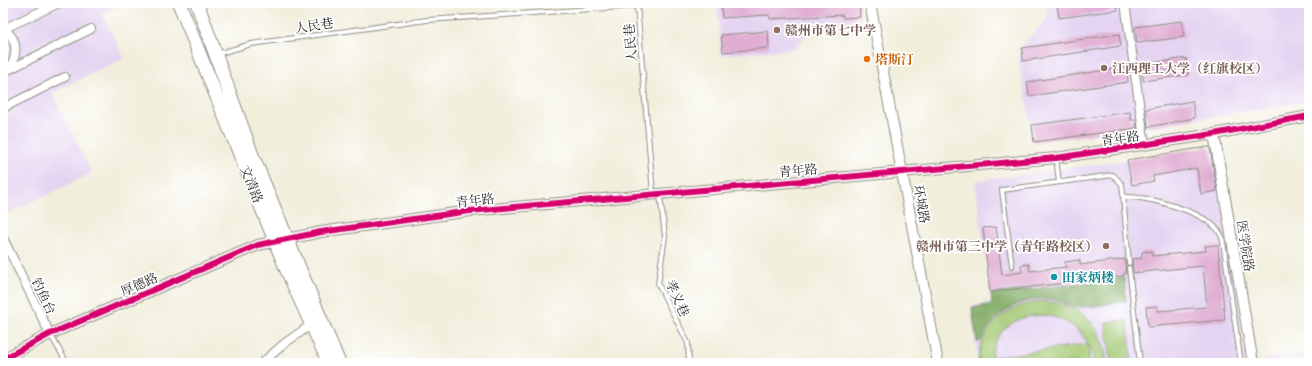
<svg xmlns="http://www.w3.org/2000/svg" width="1312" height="366" viewBox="0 0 1312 366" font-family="'IM FELL Double Pica','Noto Serif SC',serif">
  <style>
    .built { fill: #e4d3f1 }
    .green { fill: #a2c771; stroke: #66794e }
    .forest { fill: #81ac63; stroke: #566c47 }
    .building { fill: #e0aed3 }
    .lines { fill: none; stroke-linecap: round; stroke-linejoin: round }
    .service-casing { stroke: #8e8c83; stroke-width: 6 }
    .minor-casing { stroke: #8e8c83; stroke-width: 10 }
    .tertiary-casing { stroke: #8e8c83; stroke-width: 12 }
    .primary-casing { stroke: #8e8c83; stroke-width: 15 }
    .service { stroke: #fff; stroke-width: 4 }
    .minor { stroke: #fff; stroke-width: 8 }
    .tertiary { stroke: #fff; stroke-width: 10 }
    .primary { stroke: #fff; stroke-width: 13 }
    .cycleway-casing { stroke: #fff; stroke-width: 8 }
    .cycleway { stroke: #d6006c; stroke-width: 6 }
    .education-dot { fill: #8d6e63; stroke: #fff; stroke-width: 1.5 }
    .food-dot { fill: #e8710a; stroke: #fff; stroke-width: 1.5 }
    .culture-dot { fill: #0f9aa8; stroke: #fff; stroke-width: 1.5 }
    .labels { text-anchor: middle; stroke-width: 3.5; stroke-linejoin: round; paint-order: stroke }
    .street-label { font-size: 13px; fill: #2b2b2b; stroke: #fff }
    .education-label { font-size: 13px; font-weight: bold; fill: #785e54; stroke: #fff; text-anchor: start }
    .food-label { font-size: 13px; font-weight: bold; fill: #c56008; stroke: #fff; text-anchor: start }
    .culture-label { font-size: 13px; font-weight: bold; fill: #0d838f; stroke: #fff; text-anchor: start }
  </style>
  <rect width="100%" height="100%" fill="#fff"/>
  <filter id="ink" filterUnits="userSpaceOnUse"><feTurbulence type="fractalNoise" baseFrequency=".025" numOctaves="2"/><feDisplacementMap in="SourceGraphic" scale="8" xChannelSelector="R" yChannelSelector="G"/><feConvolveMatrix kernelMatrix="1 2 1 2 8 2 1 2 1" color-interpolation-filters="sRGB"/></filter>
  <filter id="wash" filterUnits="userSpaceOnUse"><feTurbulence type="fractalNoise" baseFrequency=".012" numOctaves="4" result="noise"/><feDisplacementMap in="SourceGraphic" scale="16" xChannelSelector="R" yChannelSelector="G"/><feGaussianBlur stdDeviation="0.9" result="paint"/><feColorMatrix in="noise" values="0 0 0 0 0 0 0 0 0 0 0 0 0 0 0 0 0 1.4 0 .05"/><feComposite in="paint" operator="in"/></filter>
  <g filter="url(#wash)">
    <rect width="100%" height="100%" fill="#f1eedb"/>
    <!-- built -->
    <path class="built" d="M3 3H124L102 13 124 58 52 93 92 173 3 216Z
      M717 3H859L861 28 808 31 796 49 721 55Z
      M1050 3H1309V101L1148 127 1034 142 1019 61 1020 48 1048 17 1046 4Z
      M1207 147 1213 149 1221 190 1246 363H978L971 306 991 302 975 181 1127 160Z
      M1309 352V363H1264V360Z"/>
    <!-- green -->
    <path class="green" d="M1046 301C1083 305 1103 327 1107 363H1094C1085 299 992 300 991 363H978C978 326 1011 302 1046 301Z
      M1127 320 1132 358 1111 361 1106 322Z
      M1088 344 1090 363H993L992 357Z"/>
    <!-- forest -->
    <path class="forest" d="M1124 278 1126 301C1113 303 1089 308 1077 307 1068 306 1059 299 1048 299 1019 297 991 316 980 342H977L972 308 992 304 991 294Z"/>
    <g id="blocks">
      <!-- building -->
      <path class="building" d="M721 3H859L860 17 843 18V15L770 19 769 15 722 18Z
        M1117 3 1118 10 1059 18 1057 4Z
        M1182 21 1184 37 1137 43 1135 27Z
        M768 31 769 48 723 52 721 35Z
        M1119 34 1121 46 1023 61 1022 48Z
        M1186 58 1188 75 1143 81 1141 65Z
        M1126 67 1128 82 1029 96 1027 82Z
        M1192 101 1195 118 1148 127 1146 109Z
        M1130 112 1131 120H1136L1137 128 1034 142 1032 125Z
        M1207 147H1210L1217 191 1201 194 1197 168 1153 176 1154 181 1132 185 1127 160Z
        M996 227 1002 275 1022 272 1021 265 1029 264 1030 271 1066 267 1065 262 1080 260V265L1125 259 1126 274H1123L1124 276 990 292 983 228Z
        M1218 245 1225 320 1148 327 1146 307 1157 306V311L1207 307 1203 266 1133 273 1132 259 1142 258V252L1152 251V256L1206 251 1205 246Z"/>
    </g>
  </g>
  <g filter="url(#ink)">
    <use href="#blocks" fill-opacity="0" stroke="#8e8c83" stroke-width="1"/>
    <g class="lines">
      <defs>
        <path id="service" d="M217 54 251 44 427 20 637 6 653 193
          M1056 158 1059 182
          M660 195 665 236 658 284 688 343 689 363
          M1123 197C1148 196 1196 210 1214 226 1219 230 1222 236 1223 242L1241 363
          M1012 266 1002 190 1113 175 1122 184 1129 263
          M1129 268 1140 363
          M50 334 67 363"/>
        <path id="minor" d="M1125 3 1145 145
          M3 29 59 3
          M3 29C21 40 18 62 3 74
          M8 70 91 29
          M3 108 65 77
          M3 238 50 334
          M262 363 285 343 312 324"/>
        <path id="tertiary" d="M870 3 938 363
          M1214 134 1253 363
          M3 359 50 334 258 245 321 232 470 211 1056 158 1214 134 1309 116"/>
        <path id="primary" d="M179 3 286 268 329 363
          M197 3 252 155 339 363"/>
      </defs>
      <!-- service casing -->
      <use href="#service" class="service-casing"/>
      <!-- minor casing -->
      <use href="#minor" class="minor-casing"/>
      <!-- tertiary casing -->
      <use href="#tertiary" class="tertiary-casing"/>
      <!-- primary casing -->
      <use href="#primary" class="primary-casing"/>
      <!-- service -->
      <use href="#service" class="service"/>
      <!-- minor -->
      <use href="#minor" class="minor"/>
      <!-- tertiary -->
      <use href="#tertiary" class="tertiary"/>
      <!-- primary -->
      <use href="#primary" class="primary"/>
      <defs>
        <path id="cycleway" d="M3 359 50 334 258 245 321 232 470 211 1056 158 1214 134 1309 116"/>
      </defs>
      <!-- cycleway casing -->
      <use href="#cycleway" class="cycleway-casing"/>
      <!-- cycleway -->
      <use href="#cycleway" class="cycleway"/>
    </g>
  </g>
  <!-- markers -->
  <g class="education-dot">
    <circle cx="777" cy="30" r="4"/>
    <circle cx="1104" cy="68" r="4"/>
    <circle cx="1106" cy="246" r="4"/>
  </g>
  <circle class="food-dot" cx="867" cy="59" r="4"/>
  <circle class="culture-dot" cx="1054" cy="277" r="4"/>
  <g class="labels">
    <!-- street labels -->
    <g class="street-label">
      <text transform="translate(314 25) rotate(-9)" y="5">人民巷</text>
      <text transform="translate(630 43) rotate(-95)" y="5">人民巷</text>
      <text transform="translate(1120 138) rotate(-8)" y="5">青年路</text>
      <text transform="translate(798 170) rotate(-5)" y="5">青年路</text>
      <text transform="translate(252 184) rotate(68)" y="5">文清路</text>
      <text transform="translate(475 200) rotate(-7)" y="5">青年路</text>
      <text transform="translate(922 204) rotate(80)" y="5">环城路</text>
      <text transform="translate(1246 246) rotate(81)" y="5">医学院路</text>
      <text transform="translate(139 284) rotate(-23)" y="5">厚德路</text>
      <text transform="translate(44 296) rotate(64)" y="5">钓鱼台</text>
      <text transform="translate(678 298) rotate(66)" y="5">孝义巷</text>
    </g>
    <!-- education labels -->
    <g class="education-label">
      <text x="785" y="35">赣州市第七中学</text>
      <text x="1112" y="73">江西理工大学（红旗校区）</text>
      <text x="1098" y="251" text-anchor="end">赣州市第三中学（青年路校区）</text>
    </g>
    <!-- food labels -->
    <g class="food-label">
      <text x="875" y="64">塔斯汀</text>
    </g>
    <!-- culture labels -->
    <g class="culture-label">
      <text x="1062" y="282">田家炳楼</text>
    </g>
  </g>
  <!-- margin -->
  <rect width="1312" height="366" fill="none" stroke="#fff" stroke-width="16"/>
</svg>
